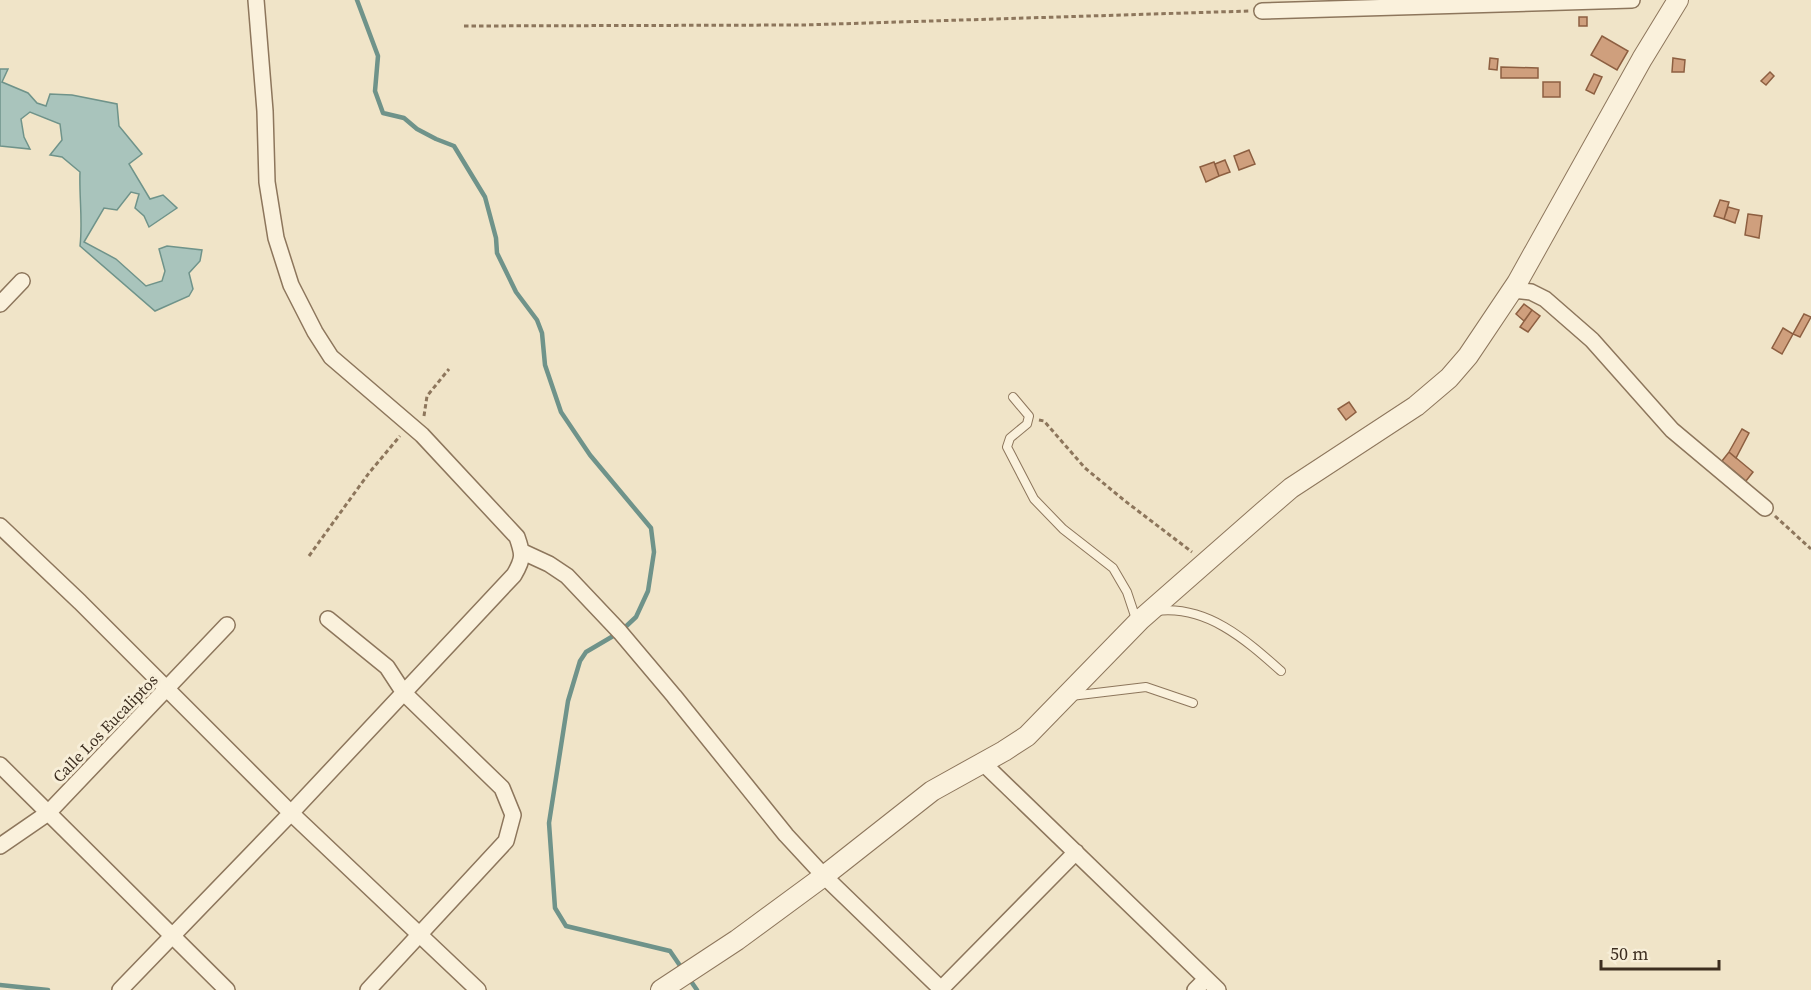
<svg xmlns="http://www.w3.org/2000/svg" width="1811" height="990" viewBox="0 0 1811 990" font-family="'Source Serif 4',serif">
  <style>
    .water { fill: #a9c4bc; stroke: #6f938a; stroke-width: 1.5 }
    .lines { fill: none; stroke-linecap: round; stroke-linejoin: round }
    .stream { stroke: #6f938a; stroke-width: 4.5 }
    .building { fill: #cf9f7d; stroke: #8d5f41; stroke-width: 1.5 }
    .service-casing { stroke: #8d765c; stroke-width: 10 }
    .minor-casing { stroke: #8d765c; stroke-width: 18 }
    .tertiary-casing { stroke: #8d765c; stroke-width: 22 }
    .path { stroke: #8d765c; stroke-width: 3; stroke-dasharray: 4.5 3; stroke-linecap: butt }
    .service { stroke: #faf1dc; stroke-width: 8 }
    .minor { stroke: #faf1dc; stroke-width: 15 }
    .tertiary { stroke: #faf1dc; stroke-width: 20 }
    .labels { text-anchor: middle; stroke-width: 6; stroke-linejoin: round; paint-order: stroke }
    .street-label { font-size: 16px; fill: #3d2e20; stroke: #f7eed8 }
  </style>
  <rect width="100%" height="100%" fill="#f0e4c8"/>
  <!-- water -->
  <path class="water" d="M0 69H8L2 82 28 93 37 103 46 106 50 94 72 95 117 104 119 126 142 154 129 164 150 199 163 195 177 208 149 227 144 216 135 208 139 194 131 192 117 210 104 208 84 242 116 259 146 286 162 281 165 271 159 249 167 246 202 250 200 261 189 273 193 289 189 296 155 311 80 246C83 221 79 197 80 172L62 157 50 155 62 140 60 124 30 112 21 119 24 137 30 149 0 146Z"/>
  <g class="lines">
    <!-- stream -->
    <path class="stream" d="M357 0 378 56 375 91 383 113 404 118 417 129 436 139 454 146 485 197 496 238 497 253 516 292 537 320 542 333 545 365 561 412 590 455 651 528 654 552 648 591 636 617 620 632 586 652 580 661 568 701 549 823 555 908 566 926 670 951 683 970
      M688 977 697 990
      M0 985 48 990"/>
  </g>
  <!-- building -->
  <path class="building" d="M1579 17H1587V26H1579Z
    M1602 36 1628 51 1617 70 1591 55Z
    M1490 58 1498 59 1497 70 1489 69Z
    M1673 58 1685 60 1684 72H1672Z
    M1501 67 1538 68V78H1501Z
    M1770 72 1774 76 1766 85 1761 81Z
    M1594 74 1602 77 1594 94 1586 90Z
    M1543 82H1560V97H1543Z
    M1249 150 1255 164 1239 170 1234 156Z
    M1225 160 1230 172 1219 176 1215 164Z
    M1214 162 1219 176 1206 182 1200 167Z
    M1720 200 1729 202 1724 219 1714 216Z
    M1728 207 1739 210 1735 223 1724 219Z
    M1748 214 1762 216 1759 238 1745 235Z
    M1524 304 1532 310 1524 321 1516 314Z
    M1532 310 1540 316 1528 332 1520 327Z
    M1804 314 1811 317 1800 337 1793 334Z
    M1783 328 1793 334 1782 354 1772 348Z
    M1349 402 1356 412 1346 420 1338 409Z
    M1742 429 1749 433 1736 458 1729 452Z
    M1729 452 1753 472 1746 481 1722 461Z"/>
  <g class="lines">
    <defs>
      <path id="service" d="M1013 397 1029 416 1027 424 1010 438 1007 447 1034 499 1063 529 1113 568 1127 592 1137 622
        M1157 611C1207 605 1246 640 1281 671
        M1071 696 1146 687 1193 703"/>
      <path id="minor" d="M1262 11 1632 0
        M1513 290 1531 292 1545 299 1592 340 1672 430 1765 508
        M0 304 22 281
        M0 526 80 602 291 813 478 990
        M523 552 549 564 567 576 620 632 674 696 786 835 824 876 942 990
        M328 619 387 667 404 693 502 788 513 815 506 841 368 990
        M983 763 1218 990
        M0 765 227 990
        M0 846 48 813 227 625
        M120 990 291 813 514 575C524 558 523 554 517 537L422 435 331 357 315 332 291 285 276 238 267 182 265 111 256 0
        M940 990 1076 852
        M1195 990 1206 979"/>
      <path id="tertiary" d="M661 990 737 940 824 876 932 791 1004 751 1027 736 1140 620 1263 512 1291 488 1416 406 1449 378 1468 356 1517 283 1642 59 1678 0"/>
    </defs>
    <!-- service casing -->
    <use href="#service" class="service-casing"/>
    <!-- minor casing -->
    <use href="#minor" class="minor-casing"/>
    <!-- tertiary casing -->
    <use href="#tertiary" class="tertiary-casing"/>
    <!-- path -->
    <path class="path" d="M464 26 803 25 1249 11
      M424 416 427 396 449 369
      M1039 420 1044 421 1085 468 1125 501 1192 552
      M1775 516 1811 549
      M309 556 369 473 400 436"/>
    <!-- service -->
    <use href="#service" class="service"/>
    <!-- minor -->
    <use href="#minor" class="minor"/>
    <!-- tertiary -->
    <use href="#tertiary" class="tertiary"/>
  </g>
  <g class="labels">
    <!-- street labels -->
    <g class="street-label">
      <text transform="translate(105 728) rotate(-46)" y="6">Calle Los Eucaliptos</text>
    </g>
  </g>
  <!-- scale -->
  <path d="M1601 960v9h118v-9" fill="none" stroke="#3d2e20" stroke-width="3"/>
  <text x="1610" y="960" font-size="18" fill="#3d2e20" stroke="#f7eed8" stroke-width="4.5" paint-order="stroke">50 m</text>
</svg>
